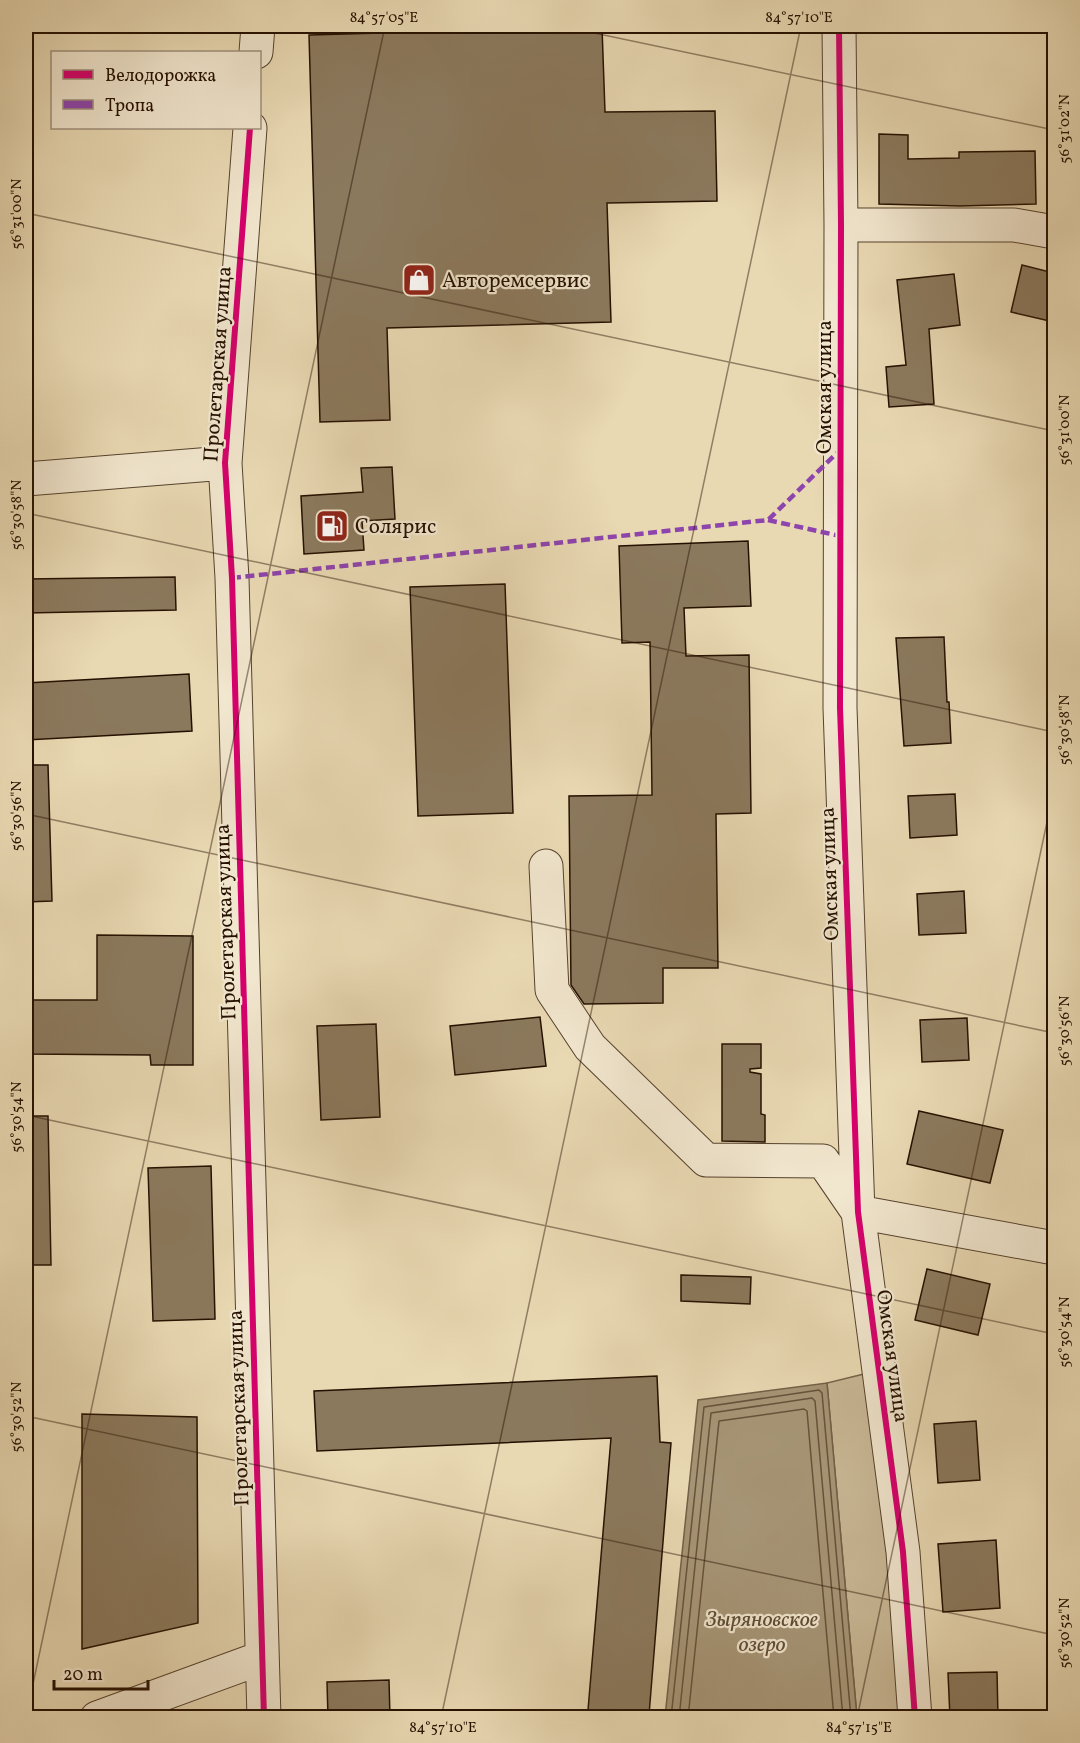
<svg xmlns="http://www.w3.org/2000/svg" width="1080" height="1743" viewBox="0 0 1080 1743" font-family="Vollkorn,serif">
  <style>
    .green { fill: #c8b795; stroke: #76644a; stroke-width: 1.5 }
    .water { fill: #a69576; stroke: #726047; stroke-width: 1.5 }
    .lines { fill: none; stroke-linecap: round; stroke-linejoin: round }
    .shore { stroke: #66523b; stroke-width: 1.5 }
    .building { fill: #8b795d; stroke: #251000; stroke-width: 1.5 }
    .minor-casing { stroke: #56422d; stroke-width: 35 }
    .minor { stroke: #f1e6ce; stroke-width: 33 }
    .quiet { stroke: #8e44ad; stroke-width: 4.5; stroke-dasharray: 9 4.5; stroke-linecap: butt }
    .cycleway-casing { stroke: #f1e6ce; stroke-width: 10 }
    .cycleway { stroke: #d6006c; stroke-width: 6 }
    .ticks { fill: none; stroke: #251000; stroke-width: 1.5; stroke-opacity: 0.45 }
    .labels { text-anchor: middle; stroke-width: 4.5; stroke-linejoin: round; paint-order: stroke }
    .poi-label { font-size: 21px; fill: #251000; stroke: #f1e6ce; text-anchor: start }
    .street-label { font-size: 21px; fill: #251000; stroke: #f1e6ce }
    .water-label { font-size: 22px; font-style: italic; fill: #5f4c35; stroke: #f1e6ce }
    .neatline { fill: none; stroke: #251000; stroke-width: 2 }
    .ticks-label { font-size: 15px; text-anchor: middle; fill: #251000 }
  </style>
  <rect width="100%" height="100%" fill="#e9d9b3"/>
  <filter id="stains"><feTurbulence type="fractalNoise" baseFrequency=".00333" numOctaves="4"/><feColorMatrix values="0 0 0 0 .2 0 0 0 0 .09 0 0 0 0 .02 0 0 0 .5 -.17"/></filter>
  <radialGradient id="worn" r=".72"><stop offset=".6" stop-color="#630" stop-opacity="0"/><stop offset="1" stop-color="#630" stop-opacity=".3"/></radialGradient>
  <!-- green -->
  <path class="green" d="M864 1374 887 1555 901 1717H857L827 1383Z"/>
  <!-- water -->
  <path class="water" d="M827 1383 857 1717H665L698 1400Z"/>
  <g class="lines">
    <!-- shore -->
    <path class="shore" d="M671 1718 704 1407 819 1390 822 1393 851 1718
      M679 1718 711 1413 812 1398 815 1401 843 1718
      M688 1718 719 1421 804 1409 807 1411 834 1718"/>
  </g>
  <!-- building -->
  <path class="building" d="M602 27 605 112 715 111 717 201 607 203 611 322 387 328 390 420 320 422 309 35Z
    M879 134 908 135V159L959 158V152L1035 151 1036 204 960 206 879 204Z
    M1022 265 1054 273V322L1011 312Z
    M954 274 960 325 929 329 934 404 889 407 886 367 906 365 897 280Z
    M392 467 395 519 362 521 364 550 304 554 301 496 363 492 361 468Z
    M748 541 751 606 684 608 686 656 749 655 751 813 716 814 718 968H663V1003L584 1004 571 985 569 796 652 795 650 642 622 643 619 546Z
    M175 577 176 610 26 613V579Z
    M505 584 513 813 418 816 410 587Z
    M944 637 947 702H949L951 743 904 746 896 638Z
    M189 674 192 731 26 740V683Z
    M26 765H48L52 901 26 902Z
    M955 794 957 835 910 838 908 796Z
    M964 891 966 933 919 935 917 894Z
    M97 935 193 936V1065H151L150 1055 26 1054V1000H97Z
    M540 1017 546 1066 455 1075 450 1026Z
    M967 1018 969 1060 922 1062 920 1020Z
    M376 1024 380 1117 321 1120 317 1026Z
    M722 1044H761V1068L750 1069V1072L761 1074V1114L765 1115V1142L722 1141Z
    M919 1111 1003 1130 990 1183 907 1164Z
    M26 1116H48L51 1265H26Z
    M211 1166 215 1319 153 1321 148 1168Z
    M927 1269 990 1284 978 1335 915 1320Z
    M681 1275 751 1277 750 1304 681 1301Z
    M657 1376 660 1442 671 1443 649 1715 588 1710 611 1438 317 1451 314 1391Z
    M82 1414 197 1417 198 1623 82 1649Z
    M976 1421 980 1480 938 1483 934 1424Z
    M996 1540 1000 1608 943 1612 938 1544Z
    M997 1672 998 1718H950L948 1673Z
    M389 1680 390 1718H328L327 1682Z"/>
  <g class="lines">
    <defs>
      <path id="minor" d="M839 26 841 225 840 708 858 1212 903 1552 915 1718
        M256 52 258 26
        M250 128 225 463 232 578 264 1718
        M841 225H1014L1054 232
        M26 479 225 463
        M546 866 552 990 590 1047 706 1160 823 1161 858 1212 1054 1248
        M97 1718 261 1658"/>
    </defs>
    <!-- minor casing -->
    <use href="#minor" class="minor-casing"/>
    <!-- minor -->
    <use href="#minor" class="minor"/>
    <!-- quiet -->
    <path class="quiet" d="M768 520 840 536
      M232 578 768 520 840 450"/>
    <defs>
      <path id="cycleway" d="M839 26 841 225 840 708 858 1212 903 1552 915 1718
        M250 128 225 463 232 578 264 1718"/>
    </defs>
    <!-- cycleway casing -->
    <use href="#cycleway" class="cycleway-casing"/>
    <!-- cycleway -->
    <use href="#cycleway" class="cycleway"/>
  </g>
  <!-- ticks -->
  <path class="ticks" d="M561 26 1054 130M26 213 1054 431M26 513 1054 732M26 814 1054 1033M26 1115 1054 1334M26 1416 1054 1635M26 1717 385 26M26 1717 29 1718M441 1718 801 26M857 1718 1054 789"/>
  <!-- icons -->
  <defs>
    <symbol id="shop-square" viewBox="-11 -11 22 22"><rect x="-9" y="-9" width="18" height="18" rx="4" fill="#8f2418" stroke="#f1e6ce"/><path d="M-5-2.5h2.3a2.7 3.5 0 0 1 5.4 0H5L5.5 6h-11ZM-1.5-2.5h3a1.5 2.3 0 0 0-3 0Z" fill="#fff"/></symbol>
    <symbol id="fuel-square" viewBox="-11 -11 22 22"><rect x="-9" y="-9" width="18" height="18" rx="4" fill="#8f2418" stroke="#f1e6ce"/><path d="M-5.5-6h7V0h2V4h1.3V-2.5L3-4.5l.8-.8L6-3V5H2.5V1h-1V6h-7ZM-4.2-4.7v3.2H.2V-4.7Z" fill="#fff"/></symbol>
  </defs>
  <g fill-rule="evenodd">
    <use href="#shop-square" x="400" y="261" width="38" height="38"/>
    <use href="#fuel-square" x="313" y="507" width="38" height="38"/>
  </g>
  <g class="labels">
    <!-- poi labels -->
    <g class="poi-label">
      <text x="442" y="287">Авторемсервис</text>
      <text x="355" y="533">Солярис</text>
    </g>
    <!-- street labels -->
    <g class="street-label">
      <text transform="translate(217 364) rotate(-86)" y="7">Пролетарская улица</text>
      <text transform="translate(824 387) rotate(-90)" y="7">Омская улица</text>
      <text transform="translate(829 874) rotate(-92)" y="7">Омская улица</text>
      <text transform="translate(225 922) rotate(-92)" y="7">Пролетарская улица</text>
      <text transform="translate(893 1356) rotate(82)" y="7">Омская улица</text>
      <text transform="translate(238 1408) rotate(-92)" y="7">Пролетарская улица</text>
    </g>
    <!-- water labels -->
    <g class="water-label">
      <text x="762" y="1626">Зыряновское<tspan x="762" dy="25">озеро</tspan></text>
    </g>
  </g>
  <!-- margin -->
  <rect width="1080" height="1743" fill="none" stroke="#e9d9b3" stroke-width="66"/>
  <!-- legend -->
  <rect x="51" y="51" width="210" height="78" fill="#f1e6ce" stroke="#9f907c" stroke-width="1.5"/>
  <rect x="63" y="70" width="30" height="9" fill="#d6006c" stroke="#9f907c" stroke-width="1.5"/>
  <text x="105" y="81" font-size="18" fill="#251000">Велодорожка</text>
  <rect x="63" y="100" width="30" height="9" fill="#8e44ad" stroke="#9f907c" stroke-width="1.5"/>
  <text x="105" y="111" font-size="18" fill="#251000">Тропа</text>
  <!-- scale -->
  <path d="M54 1680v9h94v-9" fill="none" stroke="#251000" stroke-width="3"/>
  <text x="63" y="1680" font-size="18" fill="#251000" stroke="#f1e6ce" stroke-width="4.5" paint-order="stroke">20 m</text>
  <rect x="33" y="33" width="1014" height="1677" class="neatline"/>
  <g class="ticks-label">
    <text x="384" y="22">84°57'05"E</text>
    <text x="799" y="22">84°57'10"E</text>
    <text transform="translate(1064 129) rotate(-90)" y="5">56°31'02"N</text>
    <text transform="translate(16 214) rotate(-90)" y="5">56°31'00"N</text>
    <text transform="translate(1064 430) rotate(-90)" y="5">56°31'00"N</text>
    <text transform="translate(16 515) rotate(-90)" y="5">56°30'58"N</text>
    <text transform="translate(1064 730) rotate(-90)" y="5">56°30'58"N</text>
    <text transform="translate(16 816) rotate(-90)" y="5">56°30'56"N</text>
    <text transform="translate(1064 1031) rotate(-90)" y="5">56°30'56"N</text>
    <text transform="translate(16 1117) rotate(-90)" y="5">56°30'54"N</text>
    <text transform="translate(1064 1332) rotate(-90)" y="5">56°30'54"N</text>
    <text transform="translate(16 1417) rotate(-90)" y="5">56°30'52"N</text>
    <text transform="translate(1064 1633) rotate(-90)" y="5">56°30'52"N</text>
    <text x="443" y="1732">84°57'10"E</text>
    <text x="859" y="1732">84°57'15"E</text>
  </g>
  <rect width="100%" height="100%" filter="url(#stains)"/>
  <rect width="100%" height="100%" fill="url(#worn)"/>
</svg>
